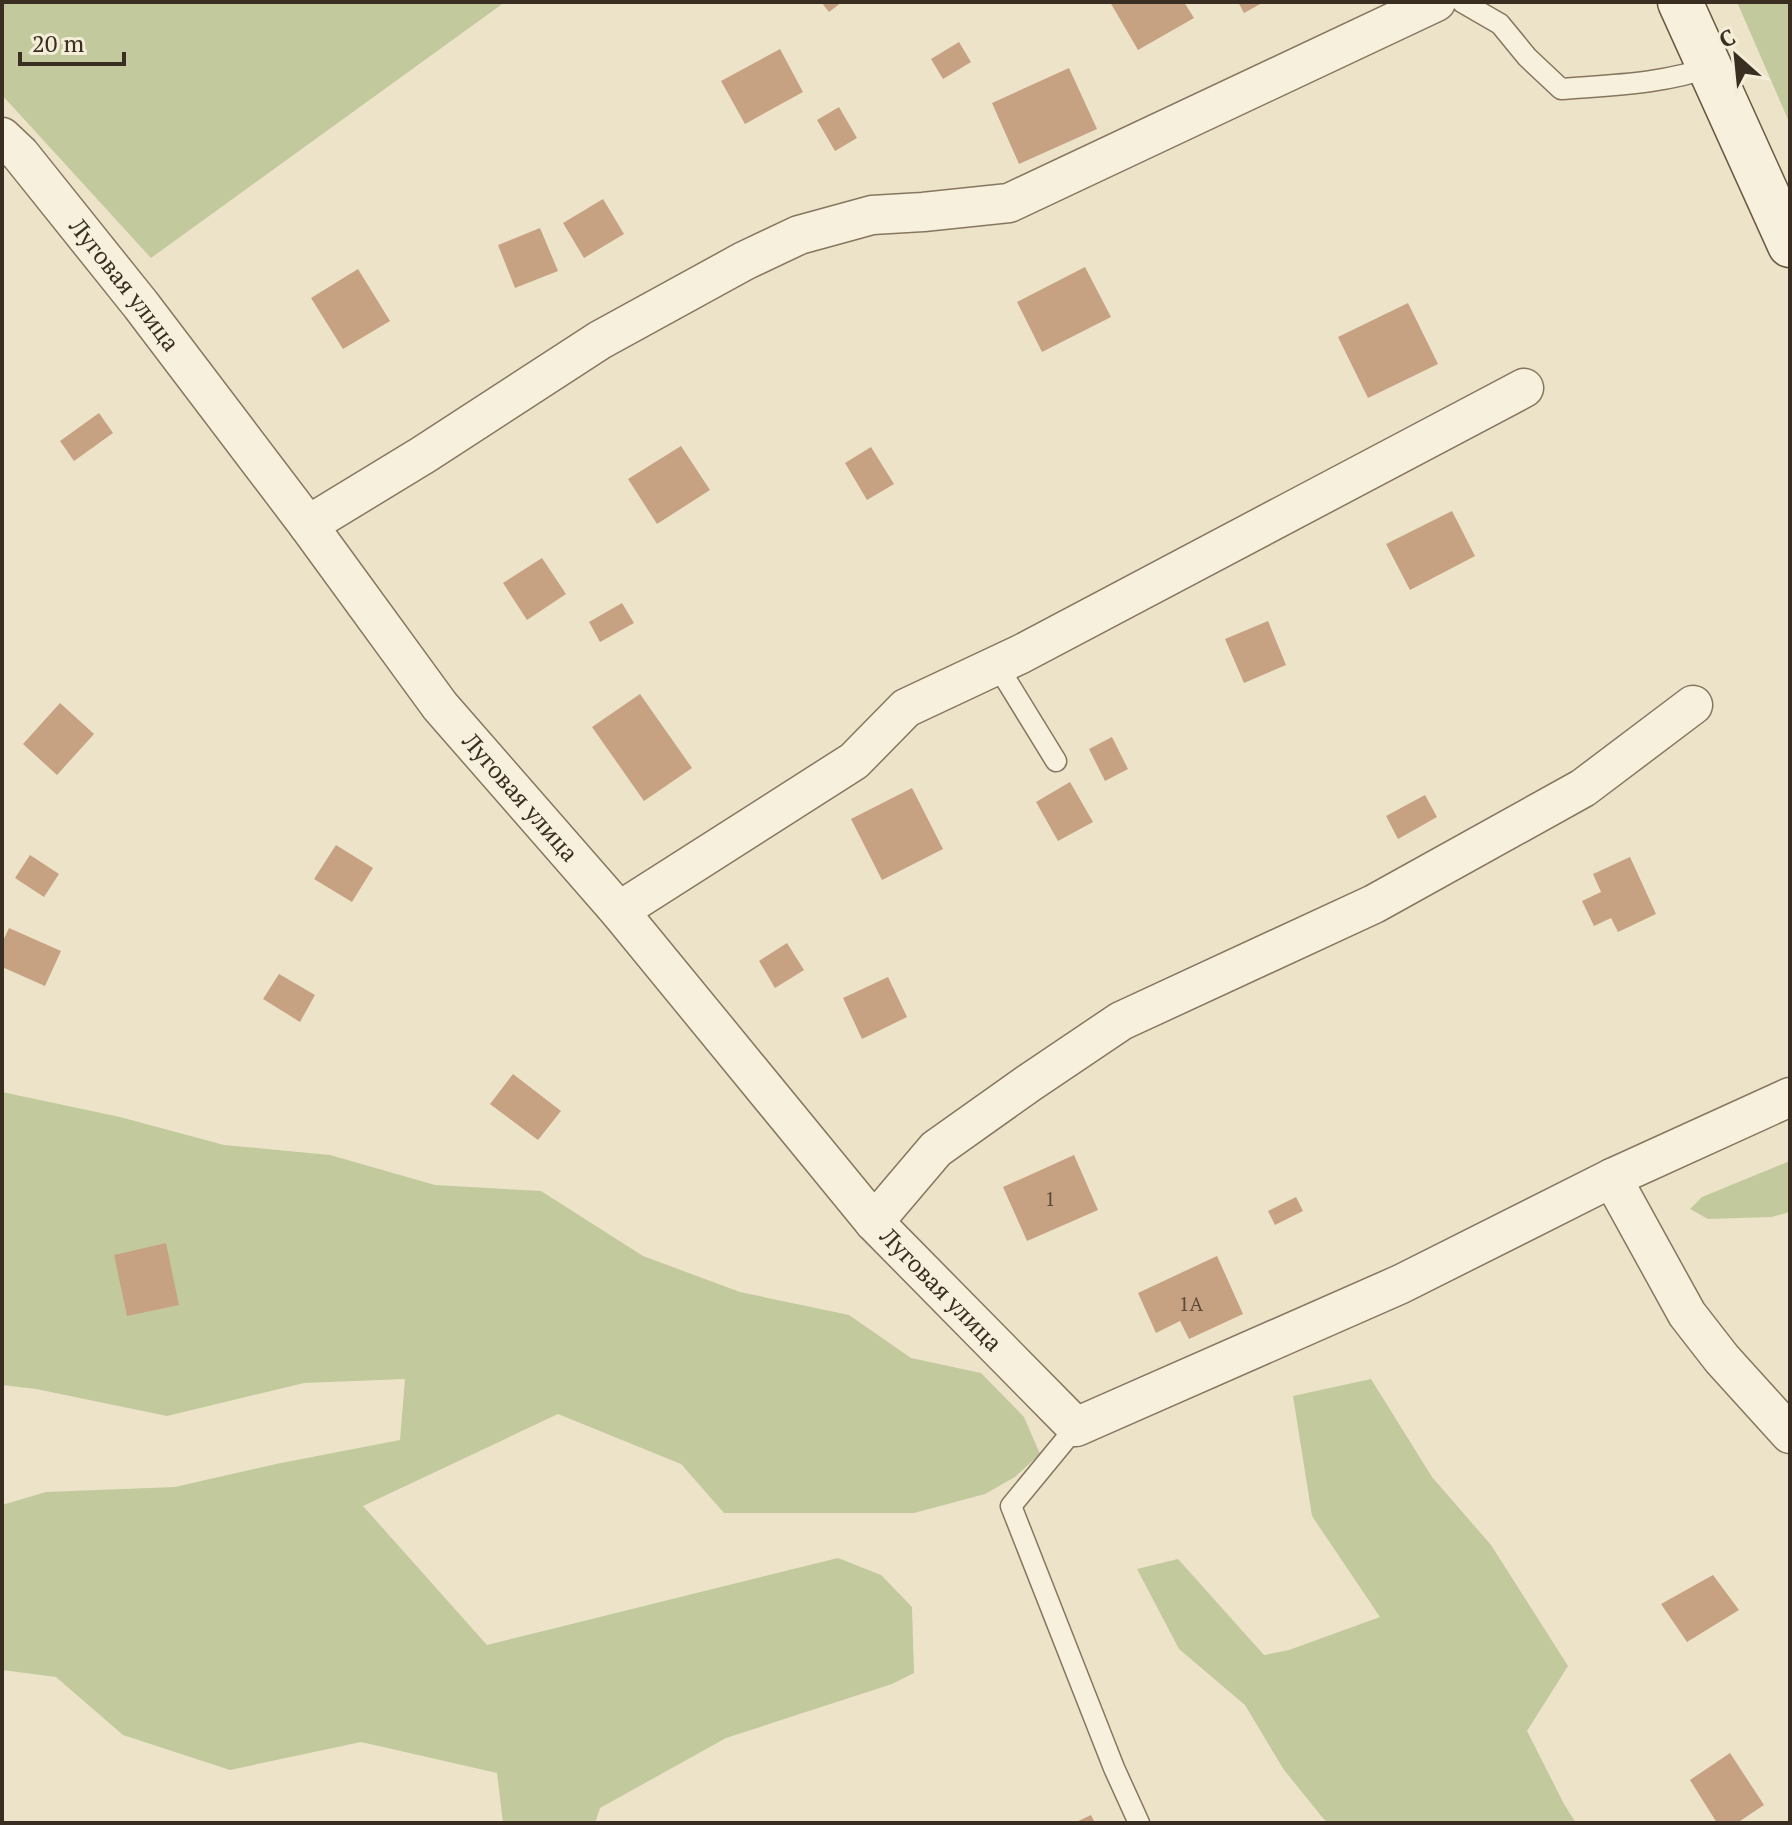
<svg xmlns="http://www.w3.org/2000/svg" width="1792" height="1825" viewBox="0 0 1792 1825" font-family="'PT Serif',serif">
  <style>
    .green { fill: #c2ca9d }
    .building { fill: #c7a282 }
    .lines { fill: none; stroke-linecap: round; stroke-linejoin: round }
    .lane-casing { stroke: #87765f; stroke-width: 23 }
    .street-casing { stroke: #87765f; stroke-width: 41 }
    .secondary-casing { stroke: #695842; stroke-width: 47 }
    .lane { stroke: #f7f0dc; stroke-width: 20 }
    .street { stroke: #f7f0dc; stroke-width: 38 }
    .secondary { stroke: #f7f0dc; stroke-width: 44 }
    .labels { text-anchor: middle; stroke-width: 7; stroke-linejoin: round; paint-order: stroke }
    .number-label { font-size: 20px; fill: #5c4b39 }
    .street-label { font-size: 24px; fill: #392e21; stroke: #f4edd8 }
  </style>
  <rect width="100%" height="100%" fill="#ece3c9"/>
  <!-- green -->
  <path class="green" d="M2 2H505L151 258 2 95Z
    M1737 2H1790V124Z
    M2 1092 120 1117 224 1145 330 1155 435 1185 541 1191 643 1256 740 1292 849 1315 911 1358 981 1373 1024 1417 1040 1454 1015 1477 985 1494 914 1513H724L681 1464 558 1414 363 1506 487 1645 838 1558 881 1575 912 1607 914 1673 892 1684 726 1738 600 1808 595 1823H503L497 1773 361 1742 230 1770 123 1735 56 1677 2 1670V1505L46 1492 175 1487 276 1464 400 1440 405 1379 304 1383 167 1416 36 1389 2 1385Z
    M1790 1161V1212L1771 1217 1708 1219 1690 1209 1702 1197Z
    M1371 1379 1432 1477 1491 1545 1568 1666 1527 1731 1564 1804 1576 1823H1327L1284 1770 1245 1705 1179 1649 1137 1569 1178 1559 1264 1655 1289 1650 1380 1617 1312 1516 1293 1396Z"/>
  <!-- building -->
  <path class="building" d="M821 2H842L829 12Z
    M1110 2H1184L1194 18 1138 50Z
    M1238 2H1264L1244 13Z
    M959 42 971 62 943 79 931 59Z
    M780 49 803 92 745 124 721 81Z
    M1069 68 1097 129 1019 164 992 103Z
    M839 107 857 138 835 151 817 120Z
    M603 199 624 234 584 258 563 223Z
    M540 228 558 271 515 288 498 245Z
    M1085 267 1111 317 1042 352 1017 302Z
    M358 269 390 321 343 349 311 298Z
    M1408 303 1438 364 1368 398 1338 337Z
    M99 413 113 433 74 461 60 441Z
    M681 446 710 490 657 524 628 479Z
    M871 447 894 484 867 500 845 463Z
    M1452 511 1475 556 1410 590 1386 544Z
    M542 558 566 594 527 620 503 583Z
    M622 603 634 623 600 642 589 622Z
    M1268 621 1286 665 1244 683 1225 639Z
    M640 694 692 768 644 801 592 727Z
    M60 703 94 734 57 775 23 744Z
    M1112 737 1128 769 1105 781 1089 749Z
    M1070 782 1093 822 1058 841 1036 802Z
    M912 788 943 849 882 880 851 819Z
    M1425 795 1437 817 1398 839 1386 816Z
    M336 845 373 868 352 902 314 879Z
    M30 855 59 874 44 897 15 878Z
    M1630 857 1656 914 1618 932 1611 918 1594 926 1582 901 1601 892 1593 874Z
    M9 928 61 951 45 986 2 967V943Z
    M787 943 804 970 775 988 759 961Z
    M279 974 315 995 300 1022 263 999Z
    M888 977 907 1017 862 1039 843 998Z
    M513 1074 561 1111 538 1140 490 1104Z
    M1074 1155 1098 1210 1027 1241 1003 1187Z
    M1296 1197 1303 1211 1275 1225 1268 1211Z
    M166 1243 179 1305 127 1316 114 1255Z
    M1217 1256 1243 1314 1189 1339 1180 1321 1156 1333 1138 1293Z
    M1713 1575 1739 1610 1687 1642 1661 1604Z
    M1730 1753 1764 1805 1737 1823H1717L1690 1780Z
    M1091 1815 1095 1823H1074Z"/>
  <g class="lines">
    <defs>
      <path id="lane" d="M1462 2 1500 24 1527 57 1561 89C1610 85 1663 84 1710 67
        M997 665 1056 761
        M1076 1427 1011 1506 1114 1768 1139 1823"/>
      <g id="street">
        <path id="s1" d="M2 137 20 154 141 305 308 525 440 706 619 911 874 1222 1076 1427 1401 1284 1612 1178 1790 1097"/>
        <path d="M308 525 423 455 600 340 744 261 799 235 872 215 923 212 1009 203 1436 2"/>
        <path d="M619 911 854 761 906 708 1021 654 1524 388"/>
        <path d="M1612 1178 1687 1314 1722 1359 1790 1434"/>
        <path d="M874 1222 936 1149 1029 1083 1121 1021 1374 904 1583 788 1693 705"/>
      </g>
      <path id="secondary" d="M1680 2 1790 245"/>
    </defs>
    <!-- lane casing -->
    <use href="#lane" class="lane-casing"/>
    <!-- street casing -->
    <use href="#street" class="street-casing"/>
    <!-- secondary casing -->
    <use href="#secondary" class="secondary-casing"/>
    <!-- lane -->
    <use href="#lane" class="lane"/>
    <!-- street -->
    <use href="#street" class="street"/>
    <!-- secondary -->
    <use href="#secondary" class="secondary"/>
  </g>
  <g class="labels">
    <!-- number labels -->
    <g class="number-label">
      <text x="1050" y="1206">1</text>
      <text x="1191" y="1311">1А</text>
    </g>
    <!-- street labels -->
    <g class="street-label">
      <text dy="8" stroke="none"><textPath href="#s1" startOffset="192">Луговая улица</textPath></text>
      <text dy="8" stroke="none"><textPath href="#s1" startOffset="840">Луговая улица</textPath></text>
      <text dy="8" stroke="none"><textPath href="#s1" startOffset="1488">Луговая улица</textPath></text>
    </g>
  </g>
  <!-- border -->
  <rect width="1792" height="1825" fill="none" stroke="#392e21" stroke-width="8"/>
  <!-- north arrow -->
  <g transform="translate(1736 56) rotate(333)" stroke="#f4edd8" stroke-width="6" paint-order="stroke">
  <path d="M0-6L14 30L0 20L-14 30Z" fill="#392e21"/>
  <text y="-12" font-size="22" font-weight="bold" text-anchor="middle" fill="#392e21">С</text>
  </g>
  <!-- scale -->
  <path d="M20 52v12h104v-12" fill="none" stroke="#392e21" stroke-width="4"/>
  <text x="32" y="52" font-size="24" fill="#392e21" stroke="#f4edd8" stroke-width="6" paint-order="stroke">20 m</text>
</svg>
